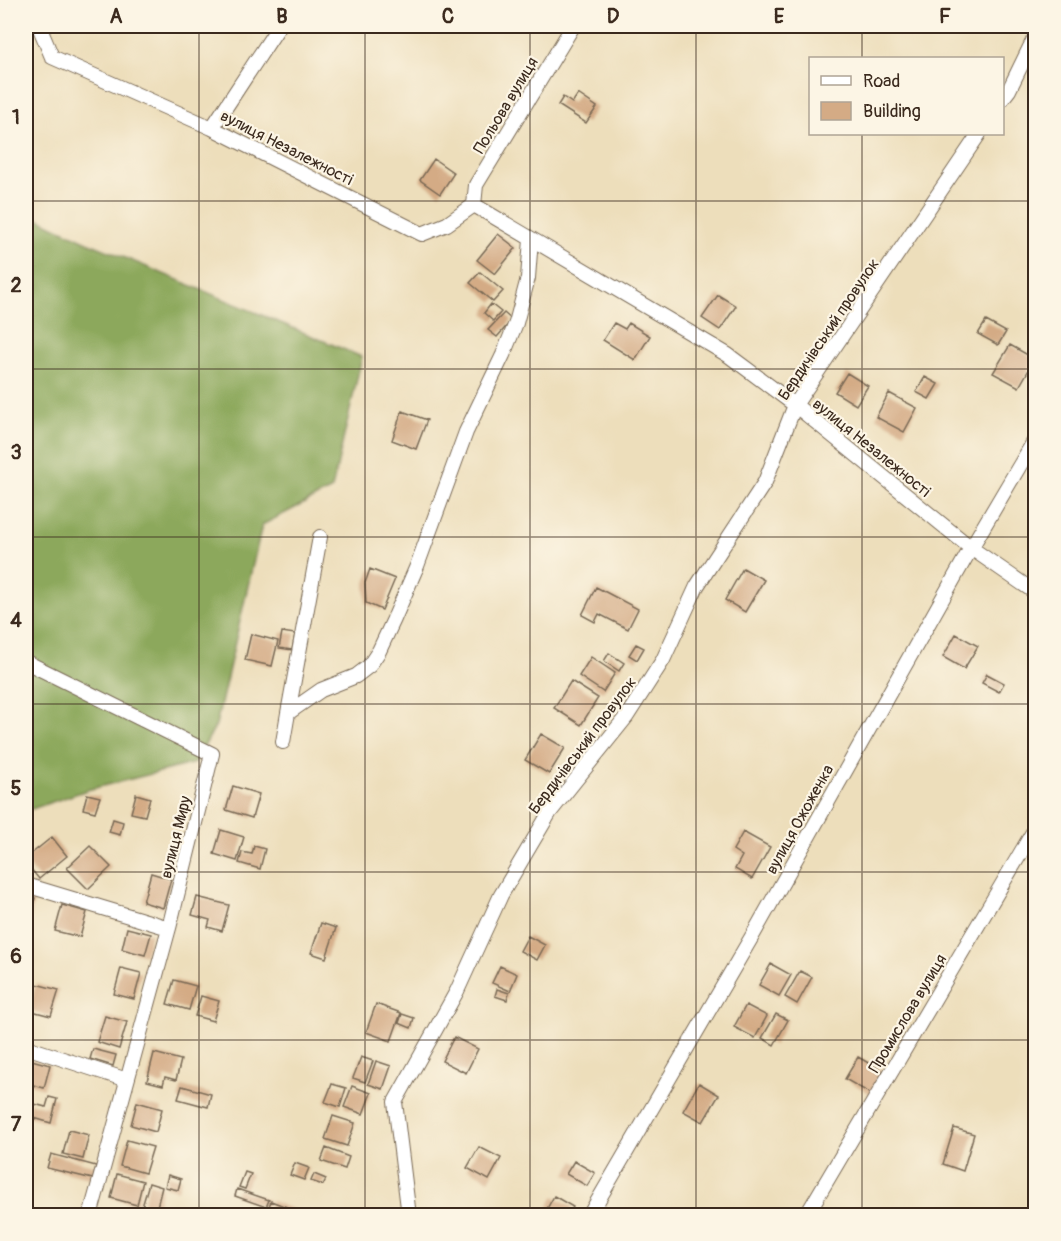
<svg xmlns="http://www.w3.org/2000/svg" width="1061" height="1241" viewBox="0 0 1061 1241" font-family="Pangolin,sans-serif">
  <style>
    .forest { fill: #8ca85b; stroke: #64693c; stroke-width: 1.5 }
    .building { fill: #d4ab85 }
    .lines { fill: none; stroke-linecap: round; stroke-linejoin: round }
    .street-casing { stroke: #796955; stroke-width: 16 }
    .street { stroke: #fff; stroke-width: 14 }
    .grid { fill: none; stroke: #3b2a1e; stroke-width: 1.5; stroke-opacity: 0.55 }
    .labels { text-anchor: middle; stroke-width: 4.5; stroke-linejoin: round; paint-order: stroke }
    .street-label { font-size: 16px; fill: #3b2a1e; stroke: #fcf5e5 }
    .neatline { fill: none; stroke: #3b2a1e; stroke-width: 2 }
    .grid-label { font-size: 20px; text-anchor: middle; font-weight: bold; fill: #3b2a1e }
  </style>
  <rect width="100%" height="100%" fill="#fcf5e5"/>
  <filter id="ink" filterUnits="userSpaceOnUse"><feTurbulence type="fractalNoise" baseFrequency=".0167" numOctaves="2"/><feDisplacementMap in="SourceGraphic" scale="12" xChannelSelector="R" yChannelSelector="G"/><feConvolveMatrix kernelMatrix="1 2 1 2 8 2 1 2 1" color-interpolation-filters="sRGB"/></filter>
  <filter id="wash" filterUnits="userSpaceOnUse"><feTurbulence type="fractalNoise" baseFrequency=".008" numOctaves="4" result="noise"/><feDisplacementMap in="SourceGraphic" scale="24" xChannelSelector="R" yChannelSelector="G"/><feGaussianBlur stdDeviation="1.35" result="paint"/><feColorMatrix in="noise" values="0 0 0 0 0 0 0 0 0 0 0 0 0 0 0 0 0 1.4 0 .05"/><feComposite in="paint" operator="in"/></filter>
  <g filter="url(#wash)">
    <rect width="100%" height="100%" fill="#eddebb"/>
    <!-- forest -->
    <path class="forest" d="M26 213 92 244 362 357 332 489 262 525 216 725 195 763 87 790 32 809 26 808Z"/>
    <g id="blocks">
      <!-- building -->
      <path class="building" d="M578 94 597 107 586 123 558 105 563 97 572 103Z
        M434 159 454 173 440 194 420 180Z
        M498 234 516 248 495 274 477 260Z
        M480 272 503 291 493 302 470 283Z
        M718 295 736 306 720 330 702 318Z
        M491 304 501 312 493 321 484 313Z
        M504 313 512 320 497 337 488 330Z
        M986 321 1006 332 998 345 978 334Z
        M614 323 625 329 629 323 650 336 635 360 603 340Z
        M1010 345 1035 359 1019 387 993 373Z
        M847 373 868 386 856 405 835 392Z
        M925 377 938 384 929 399 916 392Z
        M889 393 917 408 904 432 876 417Z
        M402 411 427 420 416 449 392 440Z
        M743 568 764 580 745 612 725 600Z
        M370 569 395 579 382 610 366 603 365 583Z
        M596 587 638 609 628 629 599 614 595 622 582 615Z
        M282 632 295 634 292 650 279 648Z
        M251 634 278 641 272 666 245 660Z
        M956 634 978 646 964 669 943 657Z
        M636 644 644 648 637 660 629 655Z
        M609 653 624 663 619 671 604 661Z
        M591 657 615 673 603 692 579 676Z
        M987 674 1004 683 999 692 982 683Z
        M571 681 598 698 581 725 554 708Z
        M541 734 565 748 549 774 525 760Z
        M233 786 259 794 252 818 226 810Z
        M87 794 100 797 95 812 83 809Z
        M136 794 150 798 145 816 131 813Z
        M113 819 123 822 120 835 109 832Z
        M221 830 244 837 237 861 214 854Z
        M743 832 770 847 752 879 735 869 742 856 733 850Z
        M52 837 67 856 39 879 26 863V858Z
        M90 846 111 867 88 889 67 868Z
        M254 846 265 849 260 869 239 863 242 852 252 854Z
        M151 873 171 879 163 908 143 902Z
        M26 896 35 898 28 926 26 925Z
        M197 897 229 905 222 931 208 927 210 920 192 915Z
        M62 905 87 912 80 937 55 931Z
        M321 923 336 928 326 958 311 953Z
        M127 928 151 934 145 955 122 949Z
        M528 936 545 945 537 960 520 951Z
        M771 964 791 975 779 996 759 985Z
        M500 966 517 974 510 991 492 983Z
        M121 968 141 973 134 999 114 994Z
        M800 971 812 977 797 1004 785 997Z
        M174 980 196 986 189 1010 167 1004Z
        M36 984 59 990 51 1016 28 1010Z
        M497 989 509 993 507 1000 495 996Z
        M201 996 219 1001 213 1021 195 1016Z
        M376 1004 401 1013 391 1041 366 1032Z
        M746 1005 767 1016 755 1038 734 1027Z
        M402 1014 414 1018 411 1028 399 1023Z
        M776 1014 788 1020 774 1045 762 1038Z
        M105 1016 127 1022 119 1049 97 1042Z
        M454 1037 478 1049 466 1073 442 1061Z
        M93 1049 116 1055 113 1066 90 1059Z
        M154 1053 181 1060 176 1080 165 1077 163 1085 147 1081Z
        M361 1057 373 1061 365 1082 353 1078Z
        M858 1057 886 1073 873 1095 845 1079Z
        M28 1059 50 1065 44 1088 26 1083V1069Z
        M376 1061 391 1066 383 1089 368 1084Z
        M699 1083 719 1095 703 1122 683 1111Z
        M332 1084 346 1088 340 1107 325 1102Z
        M182 1086 211 1094 208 1107 178 1099Z
        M352 1086 371 1093 363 1114 344 1107Z
        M49 1097 57 1099 51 1123 27 1116 30 1103 46 1107Z
        M137 1102 162 1109 156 1132 131 1125Z
        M333 1116 355 1123 347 1146 325 1139Z
        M954 1128 974 1134 963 1171 943 1164Z
        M69 1130 89 1135 83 1159 63 1154Z
        M127 1140 153 1147 145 1173 120 1166Z
        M479 1147 501 1158 489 1180 467 1168Z
        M326 1148 349 1157 345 1169 321 1161Z
        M51 1154 96 1166 93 1179 47 1168Z
        M574 1161 595 1173 587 1186 566 1174Z
        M295 1163 309 1168 304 1180 290 1175Z
        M245 1172 251 1174 245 1189 239 1187Z
        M117 1174 143 1181 137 1205 111 1198Z
        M314 1174 326 1179 323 1185 311 1181Z
        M168 1175 181 1179 178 1190 165 1187Z
        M149 1183 162 1187 156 1211 142 1207Z
        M237 1189 269 1200 266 1207 235 1196Z
        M554 1196 573 1207 568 1216H543Z
        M271 1201 302 1213 301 1216H287L268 1209Z"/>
    </g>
  </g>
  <g filter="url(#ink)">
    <use href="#blocks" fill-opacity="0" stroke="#796955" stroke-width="1.5"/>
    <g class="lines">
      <defs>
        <path id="street" d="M45 26 41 31 52 57 212 128 422 234 447 224 474 205 728 355 795 405 971 548 1036 593
          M1002 99 1009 90 1036 35
          M212 128 279 26
          M474 205 476 185 573 26
          M26 662 212 754 169 928 90 1216
          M288 713 320 537
          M283 742 288 713 321 690 356 676 369 666 379 651 394 619 417 566 466 432 503 355 516 323 528 278 531 239
          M26 885 169 928
          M26 1047 127 1080
          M409 1216 395 1102 457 991 501 895 550 812 627 716 663 660 697 586 765 482 795 405 979 134
          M589 1216 754 933 971 548 1036 438
          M806 1216 1036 827"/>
      </defs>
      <!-- street casing -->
      <use href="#street" class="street-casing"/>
      <!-- street -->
      <use href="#street" class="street"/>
    </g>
  </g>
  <!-- grid -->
  <path class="grid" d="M199 26V1216M365 26V1216M530 26V1216M696 26V1216M862 26V58M862 134V1216M26 201H1036M26 369H1036M26 537H1036M26 704H1036M26 872H1036M26 1040H1036"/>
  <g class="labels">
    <!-- street labels -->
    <g class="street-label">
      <text transform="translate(505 105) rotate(-59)" y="6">Польова вулиця</text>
      <text transform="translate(287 147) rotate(27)" y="6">вулиця Незалежності</text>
      <text transform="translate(828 329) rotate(-56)" y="6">Бердичівський провулок</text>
      <text transform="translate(872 447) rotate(39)" y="6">вулиця Незалежності</text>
      <text transform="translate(582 745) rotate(-53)" y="6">Бердичівський провулок</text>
      <text transform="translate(799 819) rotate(-61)" y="6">вулиця Ожоженка</text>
      <text transform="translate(175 837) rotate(-76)" y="6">вулиця Миру</text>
      <text transform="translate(907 1013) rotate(-59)" y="6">Промислова вулиця</text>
    </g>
  </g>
  <!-- margin -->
  <rect width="1061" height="1241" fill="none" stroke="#fcf5e5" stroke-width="66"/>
  <!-- legend -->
  <rect x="809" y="57" width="195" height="78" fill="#fcf5e5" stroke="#afa495" stroke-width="1.5"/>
  <rect x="821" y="76" width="30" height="9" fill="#ffffff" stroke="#afa495" stroke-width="1.5"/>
  <text x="863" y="87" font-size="18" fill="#3b2a1e">Road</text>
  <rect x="821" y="102" width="30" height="18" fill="#d4ab85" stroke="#afa495" stroke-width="1.5"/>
  <text x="863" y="117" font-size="18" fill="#3b2a1e">Building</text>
  <rect x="33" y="33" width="995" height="1175" class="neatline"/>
  <g class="grid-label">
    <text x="116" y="23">A</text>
    <text x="282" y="23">B</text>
    <text x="448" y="23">C</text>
    <text x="613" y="23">D</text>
    <text x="779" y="23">E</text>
    <text x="945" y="23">F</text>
    <text x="16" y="124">1</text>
    <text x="16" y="292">2</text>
    <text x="16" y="459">3</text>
    <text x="16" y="627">4</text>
    <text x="16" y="795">5</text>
    <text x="16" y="963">6</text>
    <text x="16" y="1131">7</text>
  </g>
</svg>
